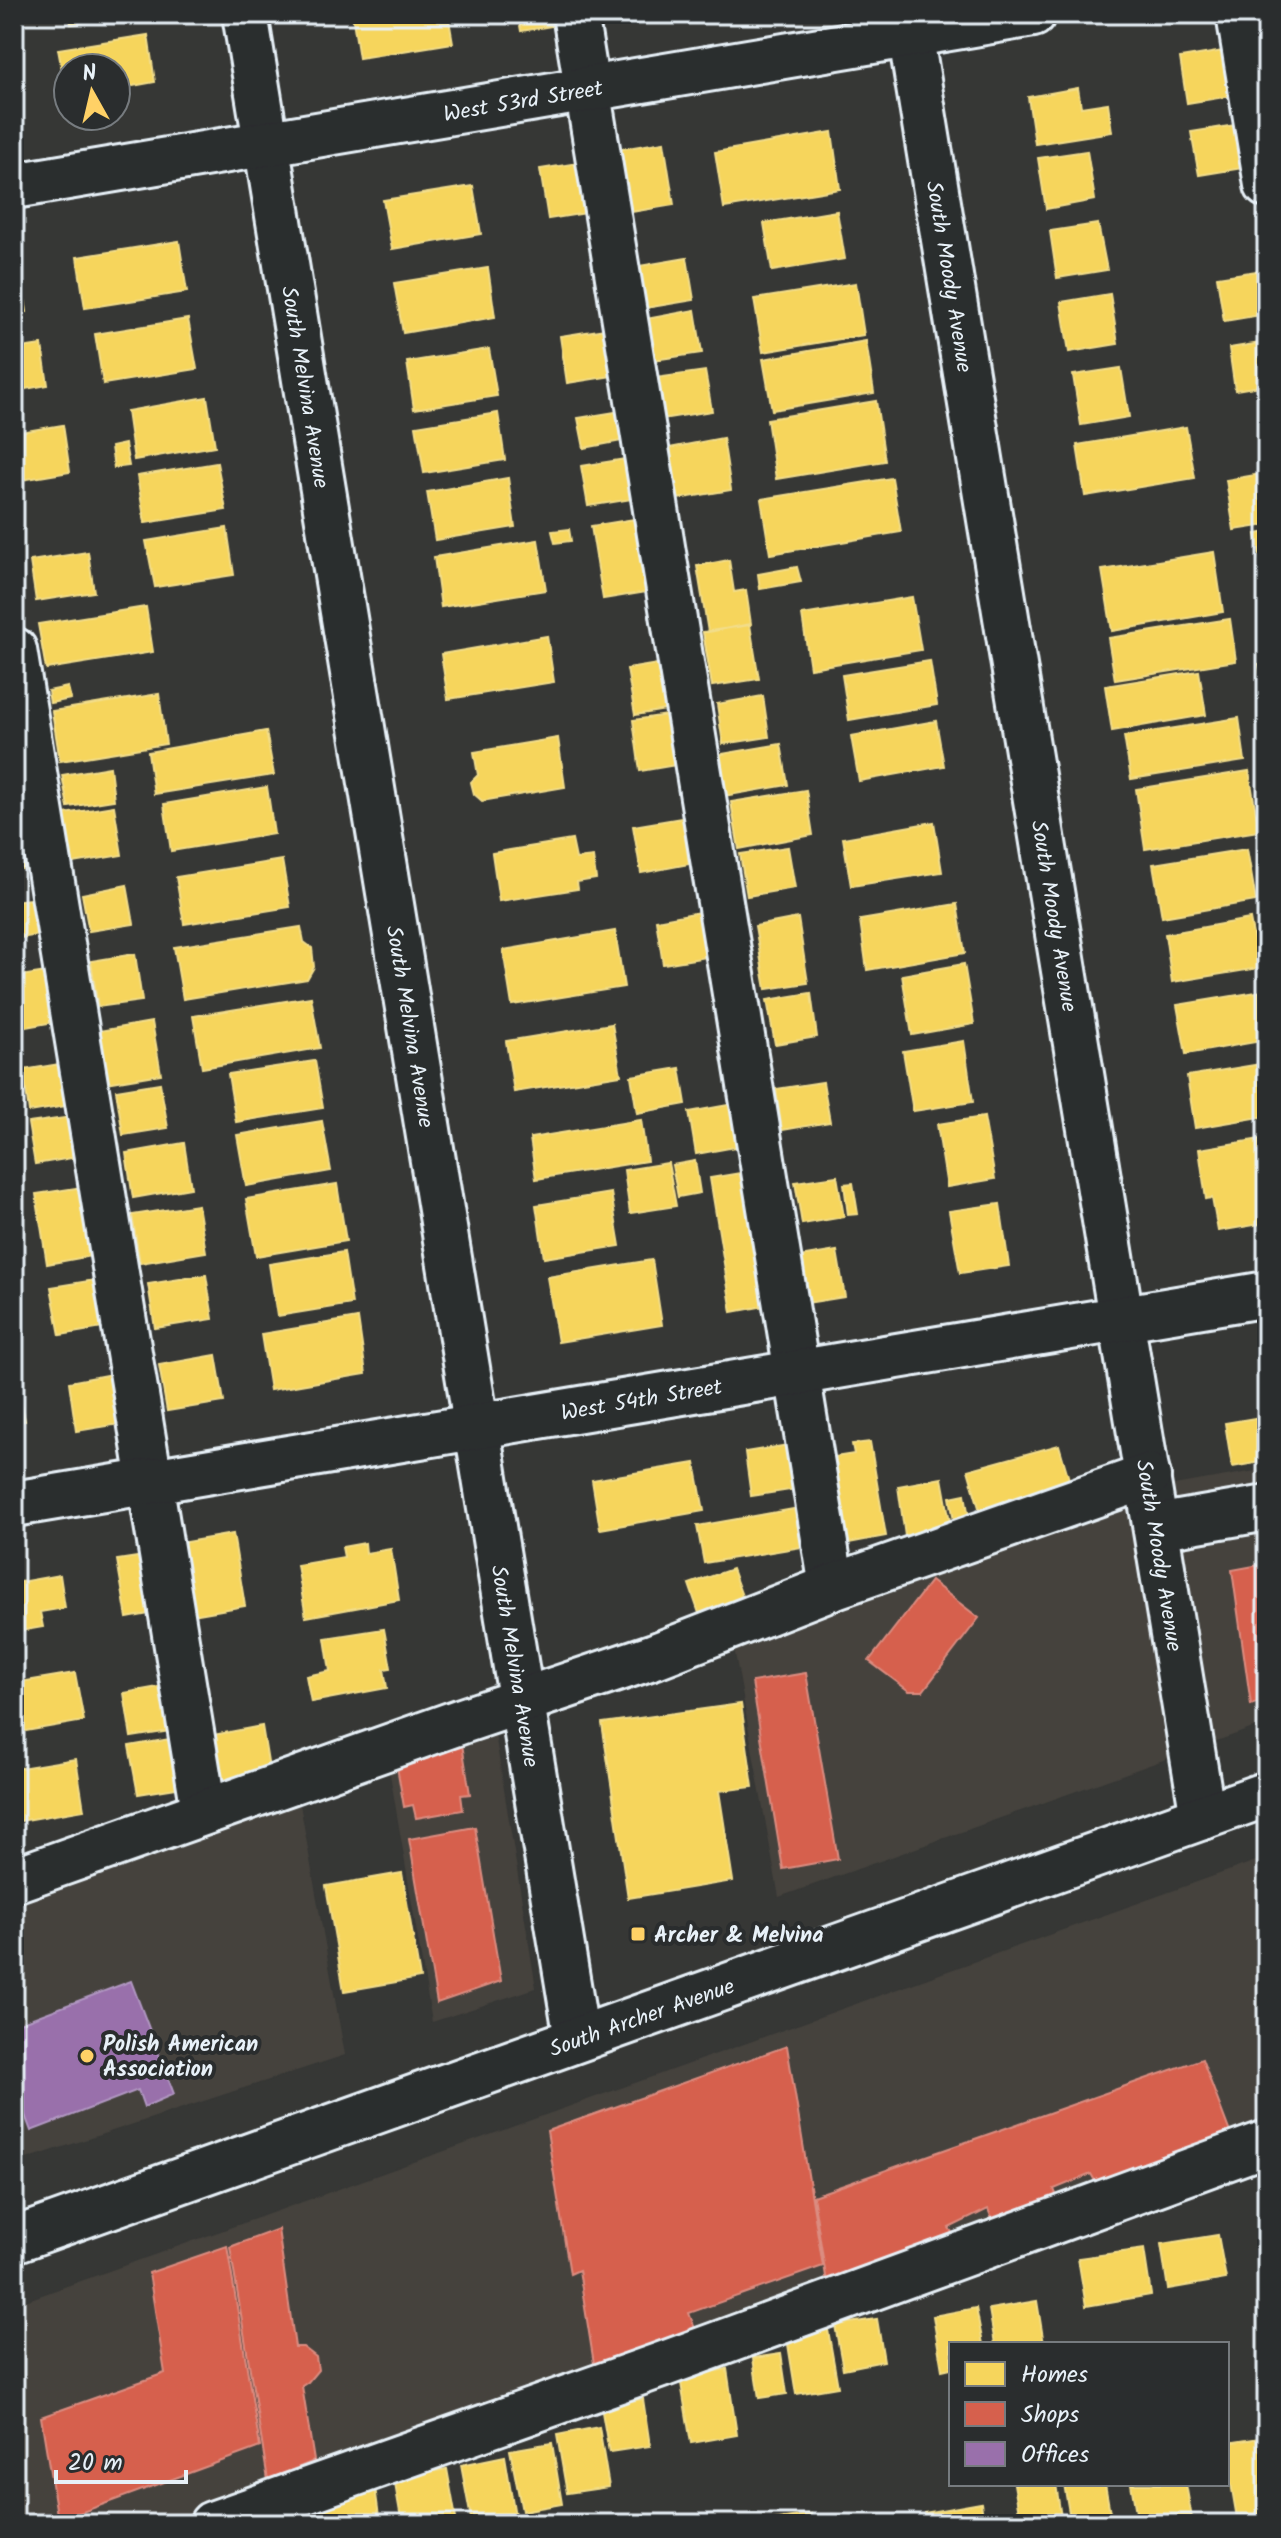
<svg xmlns="http://www.w3.org/2000/svg" width="1281" height="2538" viewBox="0 0 1281 2538" font-family="Kalam,sans-serif">
  <style>
    .built { fill: #45423d }
    .homes { fill: #f6d55c; stroke: #f2dd8b; stroke-width: 2 }
    .shops { fill: #d6604d; stroke: #db8c80; stroke-width: 2 }
    .offices { fill: #9970ab; stroke: #b197c2; stroke-width: 2 }
    .lines { fill: none; stroke-linecap: round; stroke-linejoin: round }
    .minor-casing { stroke: #e8f1f8; stroke-width: 50 }
    .major-casing { stroke: #e8f1f8; stroke-width: 50 }
    .minor { stroke: #2a2d2e; stroke-width: 44 }
    .major { stroke: #2a2d2e; stroke-width: 44 }
    .poi-dot { fill: #ffd166; stroke: #2a2d2e; stroke-width: 3 }
    .labels { text-anchor: middle; stroke-width: 8; stroke-linejoin: round; paint-order: stroke }
    .street-label { font-size: 22px; fill: #e8f1f8; stroke: #2a2d2e }
    .poi-label { font-size: 22px; font-weight: bold; fill: #e8f1f8; stroke: #2a2d2e; text-anchor: start }
  </style>
  <rect width="100%" height="100%" fill="#363735"/>
  <filter id="ink" filterUnits="userSpaceOnUse"><feTurbulence type="fractalNoise" baseFrequency=".0125" numOctaves="2"/><feDisplacementMap in="SourceGraphic" scale="16" xChannelSelector="R" yChannelSelector="G"/><feConvolveMatrix kernelMatrix="1 2 1 2 8 2 1 2 1" color-interpolation-filters="sRGB"/></filter>
  <g filter="url(#ink)">
    <!-- built -->
    <path class="built" d="M1267 1469V1723L779 1897 731 1631 1116 1495Z
      M492 1715 536 1988 432 2022 386 1750Z
      M296 1782 345 2055 14 2163V1884Z
      M1267 1857V2155L240 2524H14V2305Z"/>
    <!-- homes -->
    <path class="homes" d="M69 14H135L71 24Z
      M352 14H448L453 43 359 58Z
      M518 14H557L558 25 521 31Z
      M597 14H638L598 21Z
      M148 35 155 82 116 89V68H68L67 97 58 49Z
      M1230 50 1237 95 1187 103 1180 58Z
      M1078 88 1081 107 1108 103 1112 132 1035 144 1028 97Z
      M1236 125 1243 168 1199 175 1191 132Z
      M832 132 840 189 724 208 715 152Z
      M664 142 674 205 631 212 621 149Z
      M1087 151 1095 200 1046 209 1038 158Z
      M585 162 593 212 548 219 540 169Z
      M473 186 481 234 392 249 383 200Z
      M837 211 845 259 772 271 764 223Z
      M1098 224 1107 270 1057 278 1050 231Z
      M179 241 187 292 85 308 77 257Z
      M687 258 694 300 645 308 639 266Z
      M19 262 27 312 14 314V263Z
      M488 268 495 317 403 333 394 283Z
      M1264 270 1267 314 1224 321 1217 277Z
      M856 283 864 335 763 352 754 299Z
      M1110 294 1118 344 1069 352 1061 302Z
      M695 310 702 353 653 360 646 319Z
      M188 319 197 369 103 384 95 334Z
      M612 328 619 375 567 383 560 336Z
      M866 341 874 393 772 410 763 359Z
      M1267 342V385L1235 390 1229 348Z
      M42 345 48 385 14 391V349Z
      M489 349 497 396 414 409 407 362Z
      M1121 368 1129 417 1081 425 1073 375Z
      M705 371 712 411 661 419 655 378Z
      M207 397 215 446 134 460 127 411Z
      M876 401 885 461 776 479 767 419Z
      M622 411 627 440 584 448 578 418Z
      M498 413 505 460 424 473 416 426Z
      M63 425 70 472 15 481 14 433Z
      M1186 427 1195 478 1085 496 1077 445Z
      M723 438 731 490 677 499 669 448Z
      M125 444 129 466 114 468 111 447Z
      M626 459 632 499 588 506 581 466Z
      M217 463 226 510 145 523 137 476Z
      M1267 473V525L1234 530 1226 480Z
      M508 478 515 527 435 540 427 492Z
      M892 478 901 532 770 554 761 499Z
      M641 518 653 591 603 599 591 526Z
      M227 528 234 575 155 587 146 541Z
      M569 529 571 541 555 543 552 531Z
      M1267 532V578L1264 579 1256 534Z
      M538 540 546 590 441 607 434 557Z
      M88 552 94 592 36 601 30 561Z
      M1214 552 1223 612 1112 631 1102 570Z
      M729 560 734 592 746 590 751 624 708 632 697 566Z
      M797 567 801 582 760 589 758 574Z
      M912 597 921 650 810 668 802 615Z
      M146 607 153 652 46 669 38 624Z
      M1230 619 1236 661 1115 680 1108 638Z
      M750 625 759 679 712 686 703 632Z
      M547 636 554 682 448 699 441 654Z
      M930 661 937 705 849 720 842 675Z
      M1267 662V706H1266L1259 664Z
      M664 663 672 709 635 715 627 669Z
      M1199 671 1206 715 1112 731 1105 686Z
      M68 687 71 699 50 703 48 691Z
      M159 694 166 744 60 761 52 711Z
      M763 696 769 737 723 744 717 704Z
      M674 714 682 764 640 771 633 720Z
      M1239 718 1245 761 1131 779 1124 736Z
      M936 721 944 766 859 781 851 736Z
      M266 731 274 775 154 794 148 752Z
      M558 738 565 787 482 801 474 794 471 782 478 775 474 752Z
      M781 744 788 785 723 796 716 755Z
      M110 767 114 800 68 807 62 775Z
      M1249 771 1259 831 1145 849 1136 789Z
      M267 787 274 834 171 851 164 804Z
      M806 790 813 835 739 849 731 802Z
      M114 806 122 855 73 863 64 814Z
      M682 818 689 864 641 873 633 826Z
      M934 822 942 872 851 886 843 838Z
      M27 824 34 867 14 870V826Z
      M572 840 576 859 593 857 596 879 577 882 578 889 499 901 492 853Z
      M788 847 795 888 747 896 740 854Z
      M1247 849 1256 901 1162 917 1153 864Z
      M282 860 290 907 184 924 176 877Z
      M127 885 134 924 89 931 82 894Z
      M38 898 45 934 14 939V901Z
      M957 904 965 953 867 970 860 920Z
      M700 912 707 957 663 964 656 920Z
      M798 918 808 983 766 989 755 926Z
      M1250 919 1259 968 1172 982 1165 934Z
      M301 927 304 942 312 948 314 967 307 979 183 999 174 947Z
      M615 931 624 987 512 1005 503 950Z
      M135 954 142 1001 98 1007 91 961Z
      M964 964 974 1024 912 1035 902 975Z
      M53 971 60 1021 14 1029V977Z
      M1263 991 1267 1040 1186 1054 1177 1005Z
      M811 993 817 1037 775 1044 767 1000Z
      M311 997 320 1048 202 1068 193 1016Z
      M152 1022 161 1074 106 1083 99 1031Z
      M612 1024 621 1075 514 1092 506 1041Z
      M964 1041 973 1102 913 1111 903 1051Z
      M315 1061 323 1108 236 1122 228 1074Z
      M66 1063 72 1105 29 1112 23 1070Z
      M1267 1063V1116L1195 1128 1187 1076Z
      M680 1068 686 1104 637 1113 631 1076Z
      M823 1082 830 1122 782 1130 776 1089Z
      M160 1083 168 1128 123 1135 116 1090Z
      M734 1104 741 1146 696 1154 689 1112Z
      M71 1117 78 1157 35 1164 28 1123Z
      M984 1117 995 1179 947 1187 937 1124Z
      M641 1120 647 1161 536 1179 530 1138Z
      M322 1121 331 1171 246 1186 237 1135Z
      M1267 1138V1223L1218 1231 1212 1198 1206 1199 1199 1149Z
      M184 1143 191 1188 133 1198 126 1153Z
      M695 1161 700 1193 678 1197 672 1165Z
      M668 1163 676 1206 630 1213 624 1170Z
      M753 1171 775 1304 732 1312 710 1178Z
      M837 1176 844 1217 802 1224 795 1182Z
      M853 1183 858 1214 848 1215 844 1184Z
      M337 1184 346 1241 256 1256 246 1199Z
      M90 1186 102 1254 47 1264 36 1194Z
      M611 1193 620 1246 544 1258 536 1205Z
      M1000 1204 1009 1266 960 1273 949 1211Z
      M198 1205 206 1252 140 1263 132 1215Z
      M837 1251 845 1297 806 1303 799 1257Z
      M344 1252 352 1304 277 1316 269 1264Z
      M652 1260 662 1325 558 1342 547 1277Z
      M206 1275 213 1319 155 1328 148 1284Z
      M102 1279 109 1327 60 1335 51 1287Z
      M358 1318 366 1374 270 1390 261 1334Z
      M216 1355 224 1402 167 1411 159 1365Z
      M14 1363 25 1421 14 1423Z
      M112 1374 120 1424 76 1431 69 1382Z
      M1267 1416V1461L1232 1467 1225 1423Z
      M870 1442 886 1536 843 1544 828 1458 854 1454 852 1444Z
      M789 1445 797 1489 751 1496 745 1452Z
      M1059 1445 1071 1486 980 1511 968 1470Z
      M695 1463 704 1511 600 1529 592 1480Z
      M942 1478 951 1527 905 1536 898 1486Z
      M965 1494 970 1524 955 1527 950 1497Z
      M794 1509 802 1547 704 1563 697 1526Z
      M233 1534 245 1606 192 1615 180 1543Z
      M365 1543 366 1553 391 1549 399 1600 306 1617 297 1565 344 1557 342 1547Z
      M151 1555 160 1612 127 1618 117 1560Z
      M732 1569 746 1607 702 1622 689 1584Z
      M60 1575 65 1608 40 1612 43 1627 14 1632V1583Z
      M384 1629 391 1668 384 1669 387 1688 311 1702 306 1676 330 1671 325 1638Z
      M75 1673 84 1721 14 1733V1683Z
      M170 1685 177 1730 131 1737 124 1693Z
      M741 1704 753 1787 719 1791 733 1881 628 1898 602 1723Z
      M262 1726 270 1775 221 1784 213 1735Z
      M176 1738 183 1787 138 1794 129 1746Z
      M76 1759 84 1810 14 1822V1769Z
      M402 1873 420 1978 344 1991 326 1886Z
      M1218 2235 1226 2279 1168 2289 1161 2244Z
      M1144 2249 1151 2295 1086 2306 1078 2258Z
      M1037 2301 1044 2344H995L989 2309Z
      M976 2308 983 2344H951V2368L942 2370 933 2316Z
      M877 2319 884 2361 843 2369 835 2325Z
      M828 2330 838 2387 796 2394 787 2338Z
      M781 2354 787 2394 759 2398 753 2358Z
      M727 2369 737 2435 691 2443 680 2377Z
      M643 2399 650 2446 609 2452 601 2406Z
      M599 2427 609 2487 567 2493 557 2435Z
      M1267 2437V2524H1238L1227 2460V2443Z
      M552 2443 562 2504 522 2511 510 2450Z
      M505 2456 515 2516 472 2524 461 2465Z
      M447 2469 457 2524H402L394 2478Z
      M1014 2484H1056L1062 2524H1021Z
      M1064 2484H1105L1112 2524H1071Z
      M1131 2484H1186L1193 2524H1138Z
      M375 2487 380 2524H323L320 2506Z
      M981 2503 984 2524H926L924 2513Z
      M811 2514 813 2524H772V2520Z"/>
    <!-- shops -->
    <path class="shops" d="M1262 1544H1267V1699L1251 1705 1232 1570 1265 1564Z
      M931 1581 979 1618 923 1691H909L869 1661Z
      M806 1673 838 1859 783 1869 752 1682Z
      M461 1738 470 1794 461 1795 463 1810 416 1818 413 1805 404 1807 396 1761Z
      M475 1827 501 1981 437 2003 409 1839Z
      M787 2046 823 2266 689 2313 697 2334 595 2370 579 2270 570 2274 547 2131Z
      M1202 2059 1232 2138 1098 2186 1091 2174 1054 2189 1059 2202 995 2226 988 2209 949 2228 956 2238 827 2283 813 2196Z
      M278 2229 295 2347H303L316 2357 318 2370 308 2382 302 2386 314 2461 268 2480 230 2247Z
      M227 2246 260 2447 58 2521 41 2417 165 2373 149 2273Z"/>
    <!-- offices -->
    <path class="offices" d="M131 1981 174 2094 144 2107 138 2090 31 2131 14 2086V2025Z"/>
    <g class="lines">
      <defs>
        <g id="minor">
          <path id="s1" d="M245 14 577 2039"/>
          <path d="M575 14 832 1587"/>
          <path id="s2" d="M907 14 1203 1817"/>
          <path d="M1239 14 1267 185"/>
          <path id="s3" d="M14 186 1033 14"/>
          <path d="M14 650 204 1811"/>
          <path id="s4" d="M14 1504 1267 1294"/>
          <path d="M1156 1527 1267 1508"/>
          <path d="M14 1880 462 1721 655 1656 832 1587 1148 1476"/>
          <path d="M212 2524 664 2364 1267 2143"/>
        </g>
        <g id="major">
          <path id="s5" d="M14 2240 1267 1794"/>
        </g>
      </defs>
      <!-- minor casing -->
      <use href="#minor" class="minor-casing"/>
      <!-- major casing -->
      <use href="#major" class="major-casing"/>
      <!-- minor -->
      <use href="#minor" class="minor"/>
      <!-- major -->
      <use href="#major" class="major"/>
    </g>
  </g>
  <!-- markers -->
  <g class="poi-dot">
    <rect x="630" y="1926" width="16" height="16" rx="4"/>
    <circle cx="87" cy="2056" r="8"/>
  </g>
  <g class="labels">
    <!-- street labels -->
    <g class="street-label">
      <text dy="8" stroke="none"><textPath href="#s3" startOffset="516">West 53rd Street</textPath></text>
      <text dy="8" stroke="none"><textPath href="#s2" startOffset="266">South Moody Avenue</textPath></text>
      <text dy="8" stroke="none"><textPath href="#s1" startOffset="378">South Melvina Avenue</textPath></text>
      <text dy="8" stroke="none"><textPath href="#s2" startOffset="914">South Moody Avenue</textPath></text>
      <text dy="8" stroke="none"><textPath href="#s1" startOffset="1026">South Melvina Avenue</textPath></text>
      <text dy="8" stroke="none"><textPath href="#s4" startOffset="636">West 54th Street</textPath></text>
      <text dy="8" stroke="none"><textPath href="#s2" startOffset="1562">South Moody Avenue</textPath></text>
      <text dy="8" stroke="none"><textPath href="#s1" startOffset="1674">South Melvina Avenue</textPath></text>
      <text dy="8" stroke="none"><textPath href="#s5" startOffset="666">South Archer Avenue</textPath></text>
    </g>
    <!-- poi labels -->
    <g class="poi-label">
      <text x="654" y="1942">Archer &amp; Melvina</text>
      <text x="103" y="2051">Polish American<tspan x="103" dy="25">Association</tspan></text>
    </g>
  </g>
  <!-- margin -->
  <rect width="1281" height="2538" fill="none" stroke="#2a2d2e" stroke-width="48"/>
  <rect x="24" y="24" width="1233" height="2490" fill="none" stroke="#e8f1f8" stroke-width="3" filter="url(#ink)"/>
  <!-- legend -->
  <rect x="949" y="2342" width="280" height="144" fill="#2a2d2e" stroke="#767b7f" stroke-width="2"/>
  <rect x="965" y="2362" width="40" height="24" fill="#f6d55c" stroke="#767b7f" stroke-width="2"/>
  <text x="1021" y="2382" font-size="24" fill="#e8f1f8">Homes</text>
  <rect x="965" y="2402" width="40" height="24" fill="#d6604d" stroke="#767b7f" stroke-width="2"/>
  <text x="1021" y="2422" font-size="24" fill="#e8f1f8">Shops</text>
  <rect x="965" y="2442" width="40" height="24" fill="#9970ab" stroke="#767b7f" stroke-width="2"/>
  <text x="1021" y="2462" font-size="24" fill="#e8f1f8">Offices</text>
  <!-- north arrow -->
  <g transform="translate(92 92) rotate(352)"><circle r="38" fill="#2a2d2e" stroke="#767b7f" stroke-width="2"/>
  <path d="M0-6L14 30L0 20L-14 30Z" fill="#ffd166"/>
  <text y="-12" font-size="22" font-weight="bold" text-anchor="middle" fill="#e8f1f8">N</text>
  </g>
  <!-- scale -->
  <path d="M56 2470v12h130v-12" fill="none" stroke="#e8f1f8" stroke-width="4"/>
  <text x="68" y="2470" font-size="24" fill="#e8f1f8" stroke="#2a2d2e" stroke-width="6" paint-order="stroke">20 m</text>
</svg>
